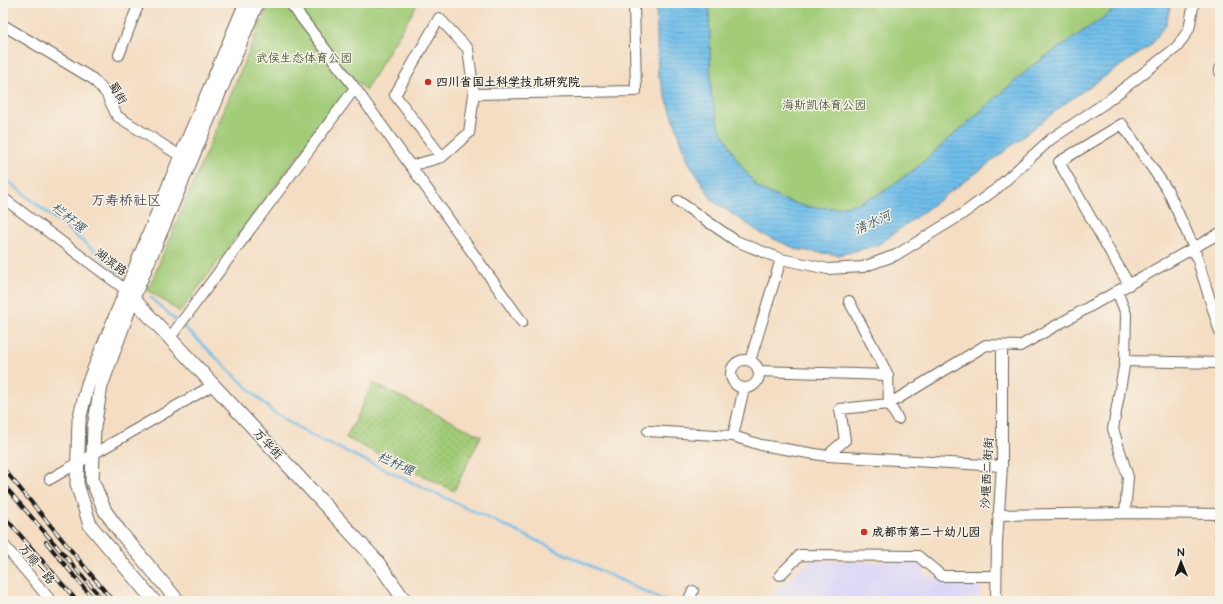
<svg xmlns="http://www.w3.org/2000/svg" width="1223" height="604" viewBox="0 0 1223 604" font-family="'Architects Daughter','LXGW WenKai TC',sans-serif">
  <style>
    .built { fill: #dbd6f7 }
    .grass { fill: url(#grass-dots); stroke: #5f744a }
    .park { fill: #a2cc78; stroke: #5f744a }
    .water { fill: url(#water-rules); stroke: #466d83 }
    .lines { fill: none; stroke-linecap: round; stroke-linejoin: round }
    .stream { stroke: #6fbeea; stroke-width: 2.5 }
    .minor-casing { stroke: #686056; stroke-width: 12 }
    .tertiary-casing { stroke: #686056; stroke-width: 15 }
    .minor { stroke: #fff; stroke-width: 10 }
    .tertiary { stroke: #fff; stroke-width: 13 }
    .rail-casing { stroke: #1c1c1c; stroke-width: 4 }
    .rail { stroke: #f7f3e8; stroke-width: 2.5; stroke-dasharray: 8; stroke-linecap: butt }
    .poi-dot { fill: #c8321e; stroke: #f7f3e8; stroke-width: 1.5 }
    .labels { text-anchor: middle; stroke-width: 3; stroke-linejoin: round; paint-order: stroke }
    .park-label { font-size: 12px; fill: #4b5a3c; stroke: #f7f3e8 }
    .poi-label { font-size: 12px; font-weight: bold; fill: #1c1c1c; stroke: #f7f3e8; text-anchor: start }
    .street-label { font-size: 12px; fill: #1c1c1c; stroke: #f7f3e8 }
    .water-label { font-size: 13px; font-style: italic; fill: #395564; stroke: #f7f3e8 }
    .quarter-label { font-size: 14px; fill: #504b5a; stroke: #f7f3e8 }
  </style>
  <defs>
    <pattern id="grass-dots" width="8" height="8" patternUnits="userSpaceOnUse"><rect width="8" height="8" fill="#a2cc78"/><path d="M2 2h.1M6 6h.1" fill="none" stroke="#8baf67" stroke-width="1.8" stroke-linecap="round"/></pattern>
    <pattern id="water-rules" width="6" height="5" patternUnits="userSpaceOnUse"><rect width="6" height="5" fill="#6fbeea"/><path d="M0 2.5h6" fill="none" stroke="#60a3c8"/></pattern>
  </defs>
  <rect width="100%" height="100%" fill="#f7f3e8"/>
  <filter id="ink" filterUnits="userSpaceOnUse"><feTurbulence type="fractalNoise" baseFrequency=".025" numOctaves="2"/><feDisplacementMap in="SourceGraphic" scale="8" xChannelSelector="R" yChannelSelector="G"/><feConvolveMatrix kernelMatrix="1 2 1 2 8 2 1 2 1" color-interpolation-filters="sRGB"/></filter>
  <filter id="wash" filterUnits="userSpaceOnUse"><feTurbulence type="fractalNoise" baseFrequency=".012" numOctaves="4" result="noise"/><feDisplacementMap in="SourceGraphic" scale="16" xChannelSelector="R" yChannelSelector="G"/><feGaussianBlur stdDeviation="0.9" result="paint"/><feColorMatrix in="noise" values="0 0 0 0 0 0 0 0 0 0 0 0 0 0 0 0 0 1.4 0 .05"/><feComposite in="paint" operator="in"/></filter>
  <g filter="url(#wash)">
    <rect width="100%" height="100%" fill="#f4ddc2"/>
    <!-- built -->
    <path class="built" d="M809 561 921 563 927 577 980 580V601H765Z"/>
    <!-- grass -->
    <path class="grass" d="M373 383 481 436 454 491 346 438Z"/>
    <!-- park -->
    <path class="park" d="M271 3H418L365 91 356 79 180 312 148 290 268 6Z
      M709 3H1116L1110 13 1032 66 915 169 881 193 858 203 835 208 807 207 781 199 757 187 737 160 718 124 711 94Z"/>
    <!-- water -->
    <path class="water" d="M656 3H709L711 94 718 124 737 160 757 187 781 199 807 207 835 208 858 203 881 193 915 169 1032 66 1110 13 1116 3H1171L1166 24 1150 46 1067 102 991 162 878 245 839 255 799 250 762 234 713 201 688 161 658 74Z"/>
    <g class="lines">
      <!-- stream -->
      <path class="stream" d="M3 177 123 274
        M150 297 178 322
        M182 325 272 411 311 435 665 601"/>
    </g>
  </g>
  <g filter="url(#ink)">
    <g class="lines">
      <defs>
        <path id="minor" d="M290 3 355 88 522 322
          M3 25 93 79 106 93 117 116 187 160
          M119 55 139 3
          M1220 69V72
          M474 94 636 91 634 3
          M411 166 442 157 469 133 474 94 468 49 439 18 395 95 442 157
          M3 198 126 290
          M678 201 736 241 781 259 828 269 863 267 896 255 961 215 996 189 1051 139 1105 103 1177 47 1189 29 1193 7 1192 3
          M1129 285 1059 162 1122 124 1168 191 1194 248 1220 332
          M1117 291 1126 314 1125 361 1113 429 1128 477 1125 513
          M849 301 888 375 889 404 898 419
          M169 339 355 88
          M731 374a14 14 0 1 1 28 0a14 14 0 1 1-28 0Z
          M750 361 781 259
          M1125 361 1220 363
          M758 371 888 375
          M648 431 733 436 761 445 827 456 1002 466
          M733 436 744 388
          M827 456 845 440 840 409 889 404 986 345 1020 346 1220 233
          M50 479 213 385
          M998 515 1125 513 1220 514
          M1220 528V534
          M3 544 51 601
          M780 575 800 555 918 556 942 576H996
          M688 601 693 591
          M996 601 997 542 1002 466V346"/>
        <path id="tertiary" d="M128 293 376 560 405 601
          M154 601 90 525 77 484 79 420 88 384 181 156 246 3
          M178 601 121 533 105 511 92 480 94 427 101 386 133 298 257 3"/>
      </defs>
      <!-- minor casing -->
      <use href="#minor" class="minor-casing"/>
      <!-- tertiary casing -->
      <use href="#tertiary" class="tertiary-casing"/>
      <!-- minor -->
      <use href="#minor" class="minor"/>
      <!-- tertiary -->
      <use href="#tertiary" class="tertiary"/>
      <defs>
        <path id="rail" d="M3 468 113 601
          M3 484 104 601
          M3 515 77 601
          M46 542 95 601"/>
      </defs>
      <!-- rail casing -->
      <use href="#rail" class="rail-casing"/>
      <!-- rail -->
      <use href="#rail" class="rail"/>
    </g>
  </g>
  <!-- markers -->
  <g class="poi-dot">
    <circle cx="428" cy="82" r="4"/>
    <circle cx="864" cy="532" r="4"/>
  </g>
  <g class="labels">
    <!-- park labels -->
    <g class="park-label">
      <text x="304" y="62">武侯生态体育公园</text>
      <text x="824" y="109">海斯凯体育公园</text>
    </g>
    <!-- poi labels -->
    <g class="poi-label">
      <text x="436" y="86">四川省国土科学技术研究院</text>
      <text x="872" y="536">成都市第二十幼儿园</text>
    </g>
    <!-- street labels -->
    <g class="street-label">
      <text transform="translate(118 93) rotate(59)" y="4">蜀街</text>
      <text transform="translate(111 262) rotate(37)" y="4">湖滨路</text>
      <text transform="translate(268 444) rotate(47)" y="4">万华街</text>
      <text transform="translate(987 473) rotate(-87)" y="4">沙堰西二街街</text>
      <text transform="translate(37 564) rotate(50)" y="4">万顺一路</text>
    </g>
    <!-- water labels -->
    <g class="water-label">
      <text transform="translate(69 217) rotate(39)" y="5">栏杆堰</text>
      <text transform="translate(872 222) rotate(-25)" y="5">清水河</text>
      <text transform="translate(396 463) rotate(25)" y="5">栏杆堰</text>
    </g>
    <!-- quarter labels -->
    <g class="quarter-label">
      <text x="126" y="205">万寿桥社区</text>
    </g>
  </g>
  <!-- margin -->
  <rect width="1223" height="604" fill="none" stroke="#f7f3e8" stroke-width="16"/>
  <!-- north arrow -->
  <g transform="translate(1181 562) rotate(359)" stroke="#f7f3e8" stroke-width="3" paint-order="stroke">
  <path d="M0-3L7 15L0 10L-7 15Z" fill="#1c1c1c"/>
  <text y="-6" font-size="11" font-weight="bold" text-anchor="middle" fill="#1c1c1c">N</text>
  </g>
</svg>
